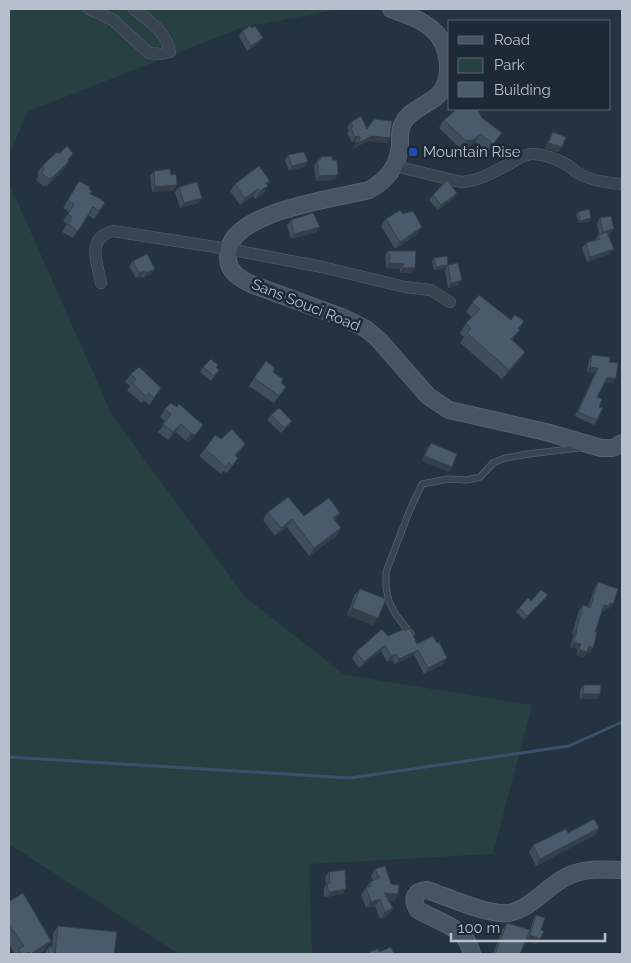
<svg xmlns="http://www.w3.org/2000/svg" width="631" height="963" viewBox="0 0 631 963" font-family="Raleway,sans-serif">
  <style>
    .green { fill: #274042 }
    .lines { fill: none; stroke-linecap: round; stroke-linejoin: round }
    .stream { stroke: #3a516a; stroke-width: 3 }
    .service-casing { stroke: #57626e; stroke-width: 7 }
    .minor-casing { stroke: #57626e; stroke-width: 12 }
    .secondary-casing { stroke: #57626e; stroke-width: 18 }
    .service { stroke: #394451; stroke-width: 5.5 }
    .minor { stroke: #394451; stroke-width: 11 }
    .secondary { stroke: #475464; stroke-width: 16 }
    .wall { fill: #404d5b }
    .shaded-wall { fill: #343f4a }
    .building { fill: #4b5a6a; stroke: #343f4a }
    .transit-dot { fill: #1a4fb4; stroke: #1e2936; stroke-width: 2 }
    .labels { text-anchor: middle; stroke-width: 5; stroke-linejoin: round; paint-order: stroke }
    .poi-label { font-size: 15px; fill: #b6bfcb; stroke: #1e2936; text-anchor: start }
    .street-label { font-size: 15px; fill: #b6bfcb; stroke: #1e2936 }
  </style>
  <rect width="100%" height="100%" fill="#253341"/>
  <!-- green -->
  <path class="green" d="M9 9H341L243 27 27 112 9 156Z
    M9 183 112 415 245 597 345 675 532 705 493 854 309 864 312 954H179L9 844Z"/>
  <g class="lines">
    <!-- stream -->
    <path class="stream" d="M9 757 350 778 569 746 622 722"/>
    <defs>
      <path id="service" d="M411 634 396 615 389 601 386 588V572L409 512 422 484 448 479 467 480 480 477 493 463 505 458 528 454 579 448"/>
      <path id="minor" d="M89 9 113 20 149 53 161 54 170 52C166 31 150 22 134 9
        M395 166 461 182C478 181 492 173 507 165 515 161 523 154 532 154 544 154 559 160 569 166 572 168 574 171 578 173 591 181 607 183 622 184
        M101 283C97 262 86 238 113 231L228 249 322 267 405 287 431 290 450 302"/>
      <path id="secondary" d="M391 9C405 14 420 19 432 29 450 44 455 81 436 97 425 106 410 110 403 123 399 130 400 138 400 145 398 167 387 180 369 190 336 199 225 211 228 257 228 272 239 278 251 284L344 318 366 329 379 340 428 396 449 410 546 432 601 448H613L622 443
        M472 954C467 927 438 922 418 910 411 899 414 891 427 890 448 897 487 915 508 913 530 910 546 887 566 877 583 868 604 869 622 870"/>
    </defs>
    <!-- service casing -->
    <use href="#service" class="service-casing"/>
    <!-- minor casing -->
    <use href="#minor" class="minor-casing"/>
    <!-- secondary casing -->
    <use href="#secondary" class="secondary-casing"/>
    <!-- service -->
    <use href="#service" class="service"/>
    <!-- minor -->
    <use href="#minor" class="minor"/>
    <!-- secondary -->
    <use href="#secondary" class="secondary"/>
  </g>
  <!-- wall -->
  <path class="wall" d="M242 31 263 38 259 43 247 51 239 36Z
    M482 118 502 133 488 151 475 142 468 148 461 149 439 128 444 120Z
    M351 122 367 129 390 138 387 143 368 141 352 149 356 144 355 141 352 142 347 133 349 131 347 127Z
    M553 132 562 147 558 152 545 148 550 137Z
    M288 155 308 162 304 167 289 171 285 160Z
    M321 157 332 160 335 180 316 181 314 165Z
    M68 160 69 161 64 169 47 186 46 185 44 187 36 180 38 177V172L43 165Z
    M154 171 174 190 152 192 150 176Z
    M79 181 89 189 90 194 105 203 94 219 88 215 73 238 62 232 67 224 63 221 69 212 63 208Z
    M235 184 267 185 263 194 255 199 253 196 240 205 230 191Z
    M179 187 202 198 198 203 180 208 175 192Z
    M457 193 454 198 438 210 429 200 433 195Z
    M578 212 591 218 590 221 579 223 576 214Z
    M600 218 610 234 608 235 610 254 587 262 582 248 586 243 595 240 599 234 597 223Z
    M386 219 417 234 395 249 381 226Z
    M291 220 320 227 316 232 291 239 287 225Z
    M388 251 415 268 411 273H400V269L386 268V261L385 256Z
    M434 258 446 268 434 270 432 261Z
    M133 261 155 269 151 274 142 278 141 276 136 278 129 266Z
    M448 265 458 285 448 288 445 270Z
    M472 303 518 329 512 341 519 361 502 379 460 343 464 337 460 333 466 323 472 317 466 312Z
    M592 355 609 362 613 383H604L597 397 599 407 597 420 594 425 575 416 595 373 587 372 589 360Z
    M266 361 281 383 286 387 274 403 249 386Z
    M203 367H217L219 370 211 381 200 372Z
    M131 374 156 396 149 405 144 401 141 403 127 390 130 386 125 382Z
    M177 407 203 425 189 442 186 441 176 432 168 440 158 432 166 422 160 417 165 409Z
    M271 415 292 421 288 426 281 433 267 420Z
    M221 439 245 444 240 451 236 456 238 458 227 473 223 471 221 474 199 456 205 449Z
    M431 443 449 472 422 461 427 448Z
    M268 512 304 516 340 513 335 521 341 528 336 536 309 556 287 527 275 536 263 520Z
    M598 582 609 609H606L605 611 602 610 595 632 593 648 589 653 587 652 584 657 576 655 578 649 570 647 574 635 572 634 579 610 583 605 588 607 595 587Z
    M360 589 378 618 373 625 347 615 354 596Z
    M548 595 545 599 524 620 516 612 519 608 531 601Z
    M388 636 417 644 443 664 424 674 414 655 395 664 392 660 387 662 381 651 359 668 352 658 356 652Z
    M584 685 600 694 597 699H580V690Z
    M599 828 595 835 536 866 529 852 533 845Z
    M375 869 391 884 398 894 394 901 388 900 393 908 388 915 380 919 375 906 366 908 361 895 370 882 373 881 371 876Z
    M329 872 343 894 326 897 324 896V888L326 885 325 877Z
    M9 899 51 941 44 951 39 954H15L9 944Z
    M536 915 537 944 527 940 528 935 520 954H493L502 930 507 923 530 930 533 920Z
    M58 926 114 954H45V952L50 945 52 949 53 933Z"/>
  <!-- shaded-wall -->
  <path class="shaded-wall" d="M263 38 259 43 247 51 251 46Z
    M481 134 475 142 468 148 461 149 466 141Z
    M359 136 355 141 352 142 355 137Z
    M372 136 390 138 387 143 368 141 352 149 356 144Z
    M548 143 562 147 558 152 545 148Z
    M69 161 64 169 47 186 52 178Z
    M308 162 304 167 289 171 292 166Z
    M338 175 335 180 316 181 319 176Z
    M270 181 265 188 268 186 263 194 255 199 266 183Z
    M177 185 174 190 152 192 155 187Z
    M258 189 253 196 240 205 245 198Z
    M457 193 454 198 438 210 441 205Z
    M202 198 198 203 180 208 184 203Z
    M591 218 590 221 579 223 580 221Z
    M320 227 316 232 291 239 294 234Z
    M422 227 417 234 395 249 400 242Z
    M614 229 610 234 599 237 603 232Z
    M614 249 610 254 587 262 590 257Z
    M389 263 404 264 400 269 386 268Z
    M448 265 446 268 434 270 436 267Z
    M403 268H415L411 273H400Z
    M155 269 151 274 142 278 146 273Z
    M145 271 141 276 136 278 139 273Z
    M462 280 458 285 448 288 451 283Z
    M525 352 519 361 502 379 509 370Z
    M590 367 598 368 595 373 587 372Z
    M607 378H616L613 383H604Z
    M181 424 176 432 168 440 173 432Z
    M203 425 189 442 186 441 191 433Z
    M245 444 240 451 229 462 235 455Z
    M425 456 452 467 449 472 422 461Z
    M340 513 335 521 333 518Z
    M292 519 287 527 275 536 281 528Z
    M341 528 336 536 309 556 314 548Z
    M548 595 545 599 524 620 527 616Z
    M610 603 613 604 609 609H606L605 611 600 610 604 605Z
    M352 608 378 618 373 625 347 615Z
    M576 630H577L574 635 572 634Z
    M574 642 581 644 578 649 570 647Z
    M385 645 381 651 359 668 364 662Z
    M589 646 593 648 589 653 587 652 584 657 576 655 579 650Z
    M418 650 414 655 395 664 399 659Z
    M396 654 392 660 387 662 391 656Z
    M447 658 443 664 424 674 428 668Z
    M583 694H600L597 699H580Z
    M599 828 595 835 536 866 540 859Z
    M346 889 343 894 326 897 330 892Z
    M384 893 398 894 394 901 381 900 380 899 375 906 366 908 371 902Z
    M393 908 388 915 380 919 385 912Z
    M530 935 540 939 537 944 527 940Z
    M51 941 44 951 39 954H31Z"/>
  <!-- building -->
  <path class="building" d="M250 26 252 28 255 26 263 38 251 46 242 31Z
    M457 109H477L482 118 502 133 493 144 481 134 473 140 466 141 444 120Z
    M361 116 367 129 374 119 392 121 390 138 372 136 356 144 360 139 359 136 355 137 351 128 353 127 351 122Z
    M553 132 566 137 562 147 548 143Z
    M67 146 73 153 68 160 69 161 52 178 51 177 49 179 41 173 44 170 43 165 56 153H60Z
    M304 152 308 162 292 166 288 155Z
    M332 156V160H337L338 175 319 176 317 160H320L321 157Z
    M259 166 270 181 266 183 268 186 260 191 258 189 245 198 235 184Z
    M170 169 171 175 176 174 177 185 155 187 154 171Z
    M447 180 457 193 441 205 433 195Z
    M79 181 90 187 89 189 92 191 90 194 99 198 105 203 99 211 93 207 78 231 68 224 72 217 68 214 74 204 68 200Z
    M197 182 202 198 184 203 179 187Z
    M589 209 591 218 580 221 578 212Z
    M400 210 403 214 413 211 422 227 400 242 386 219Z
    M313 213 320 227 294 234 291 220Z
    M611 216 614 229 603 232 600 218Z
    M607 232 614 249 590 257 586 243 600 239 598 235Z
    M388 251H416L415 268H403L404 264 389 263 390 256Z
    M147 254 155 269 146 273 145 271 139 273 133 261Z
    M447 256 448 265 436 267 434 258Z
    M458 263 462 280 451 283 448 265Z
    M479 295 511 320 515 315 524 321 518 329 520 330 511 339 525 352 509 370 467 333 471 328 466 323 480 309 472 303Z
    M592 355 610 357 609 362 618 363 616 378H607L597 397 602 399 599 407 603 408 597 420 578 412 598 368 590 367Z
    M211 359 218 365 216 367 219 370 214 376 203 367Z
    M266 361 275 368 273 372 283 379 281 383 286 387 279 396 254 378Z
    M139 367 161 388 154 398 149 393 146 396 132 383 136 379 131 374Z
    M171 403 177 407 179 404 203 425 195 435 191 433 181 424 173 432 163 424 171 414 165 409Z
    M279 408 292 421 284 428 271 415Z
    M232 429 245 444 235 455 238 458 232 466 229 463 226 467 205 449 215 435 221 439Z
    M431 443 457 454 452 467 425 456Z
    M288 497 304 516 329 498 340 513 333 518 341 528 314 548 292 519 281 528 268 512Z
    M598 582 618 589 613 604 610 603 608 606 604 605 595 632H597L593 648 589 646 587 652 579 650 581 644 574 642 577 630H576L583 605 590 608Z
    M360 589 386 599 378 618 352 608Z
    M541 590 548 595 527 616 519 608 528 598 531 601Z
    M410 628 417 644 433 636 437 643 439 642 447 658 428 668 418 650 399 659 396 654 391 656 385 645 364 662 356 652 382 629 388 636 404 629 405 631Z
    M584 685H601L600 694H583Z
    M594 819 599 828 540 859 533 845 566 829 568 833Z
    M385 866 391 884 399 885 398 894 384 893 393 908 385 912 380 899 371 902 366 888 371 886 370 882 379 878 375 869Z
    M345 870 346 889 330 892 328 891 327 883H330L329 872Z
    M23 893 51 941 31 954H30L29 952 26 954H22L18 949 24 946 9 925V899L10 901Z
    M536 915 545 918 541 930 544 931 540 939 530 935Z
    M507 923 530 930 520 954H495Z
    M58 926 117 932 114 954H55Z
    M50 945 55 954H48Z
    M391 947 394 954H370L369 952 378 949 379 952Z"/>
  <!-- markers -->
  <rect class="transit-dot" x="408" y="147" width="10" height="10" rx="2.5"/>
  <g class="labels">
    <!-- poi labels -->
    <g class="poi-label">
      <text x="423" y="157">Mountain Rise</text>
    </g>
    <!-- street labels -->
    <g class="street-label">
      <text transform="translate(306 305) rotate(22)" y="5">Sans Souci Road</text>
    </g>
  </g>
  <!-- border -->
  <rect width="631" height="963" fill="none" stroke="#b6bfcb" stroke-width="20"/>
  <!-- legend -->
  <rect x="448" y="20" width="162" height="90" fill="#1e2936" stroke="#5b6572"/>
  <rect x="458" y="36" width="25" height="8" fill="#475464" stroke="#5b6572"/>
  <text x="494" y="45" font-size="15" fill="#b6bfcb">Road</text>
  <rect x="458" y="58" width="25" height="15" fill="#274042" stroke="#5b6572"/>
  <text x="494" y="70" font-size="15" fill="#b6bfcb">Park</text>
  <rect x="458" y="82" width="25" height="15" fill="#4b5a6a" stroke="#5b6572"/>
  <text x="494" y="95" font-size="15" fill="#b6bfcb">Building</text>
  <!-- scale -->
  <path d="M451 933v8h154v-8" fill="none" stroke="#b6bfcb" stroke-width="2.5"/>
  <text x="458" y="933" font-size="15" fill="#b6bfcb" stroke="#1e2936" stroke-width="4" paint-order="stroke">100 m</text>
</svg>
